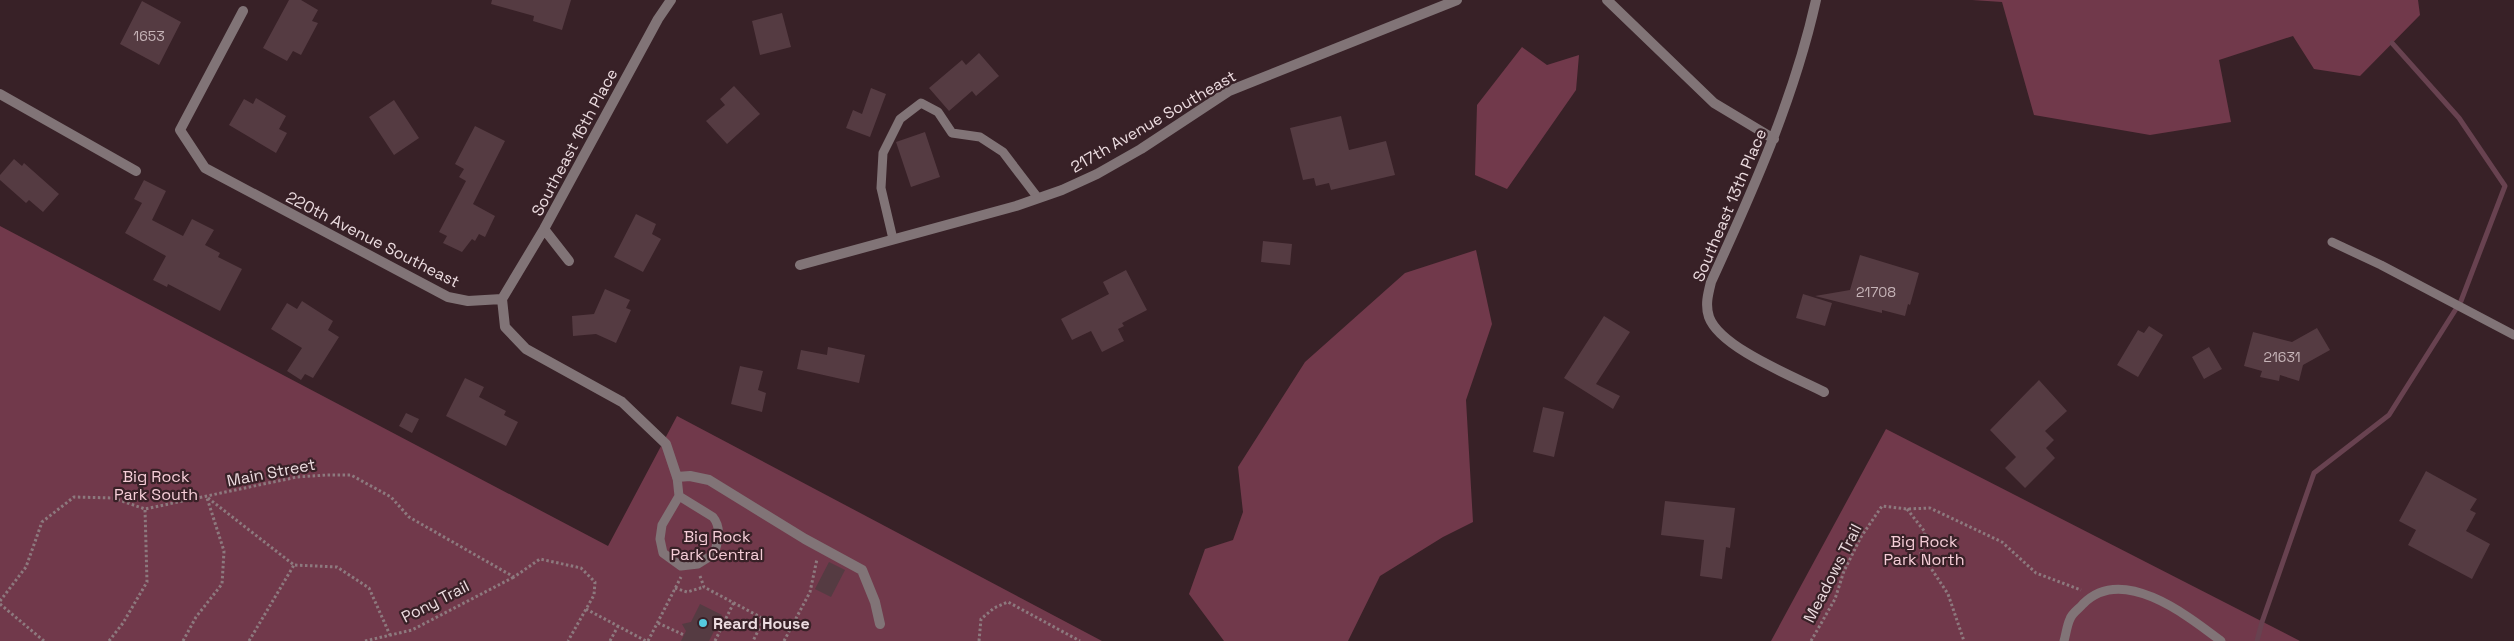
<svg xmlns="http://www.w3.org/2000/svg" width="2514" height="641" viewBox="0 0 2514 641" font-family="'Space Grotesk',sans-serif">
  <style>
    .green { fill: #71394b }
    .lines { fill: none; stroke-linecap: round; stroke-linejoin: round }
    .stream { stroke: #684250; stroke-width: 5 }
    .building { fill: #553b42 }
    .path { stroke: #8d797e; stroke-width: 3; stroke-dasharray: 2.5 2.5; stroke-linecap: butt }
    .service { stroke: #817477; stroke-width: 9 }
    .minor { stroke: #817477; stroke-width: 10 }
    .poi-dot { fill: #55cadf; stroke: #382127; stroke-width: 2 }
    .labels { text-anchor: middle; stroke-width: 4.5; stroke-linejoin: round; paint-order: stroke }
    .number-label { font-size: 14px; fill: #c6b4b8 }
    .street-label { font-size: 16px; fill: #ecdce0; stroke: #382127 }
    .park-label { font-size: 16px; fill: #f6ced8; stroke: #382127 }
    .poi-label { font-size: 16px; font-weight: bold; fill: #ecdce0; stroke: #382127; text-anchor: start }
  </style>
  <rect width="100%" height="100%" fill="#382127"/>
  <!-- green -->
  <path class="green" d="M1972 0H2418L2420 15 2360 76 2314 69 2293 36 2219 60 2231 122 2150 135 2034 115 2002 2Z
    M1522 47 1547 65 1579 55 1576 90 1507 189 1475 175 1477 105Z
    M0 226 608 546 677 416 1102 641H0Z
    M1476 250 1492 324 1466 400 1473 522 1443 537 1380 576 1348 641H1224L1189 594 1205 549 1233 540 1243 512 1238 467 1305 362 1405 273Z
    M1886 429 2300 641H1771Z"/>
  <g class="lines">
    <!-- stream -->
    <path class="stream" d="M2257 641 2262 622 2314 473 2389 415 2461 301 2505 186 2459 118 2392 43"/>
  </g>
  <!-- building -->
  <path class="building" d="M289 0H301L318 10 312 21 318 23 301 55 293 51 287 61 263 48Z
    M492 0H571L562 30 533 21 534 16 491 4Z
    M142 1 181 22 159 65 120 44Z
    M782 13 791 47 760 55 752 21Z
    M979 53 999 76 976 96 972 91 949 111 929 88 962 60 966 65Z
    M734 86 760 114 727 144 706 121 725 105 720 99Z
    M871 88 886 94 870 137 846 128 853 110 862 114Z
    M256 98 286 116 279 129 287 133 276 153 229 125 244 99 253 104Z
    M394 100 419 138 394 155 369 117Z
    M1341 116 1349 150 1386 141 1395 175 1331 190 1329 183 1316 186 1314 178 1303 180 1290 128Z
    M475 126 505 141 473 204 495 216 485 237 479 234 475 241 472 239 462 252 443 243 447 236 439 232 466 181 459 177 464 169 455 164Z
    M925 132 940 177 911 187 896 142Z
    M14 159 22 166 24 163 59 194 43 212 29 200 26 203 0 180V175Z
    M144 180 166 191 152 220 183 236 192 219 214 230 205 245 220 253 218 257 242 269 220 311 168 284 167 287 153 280 166 256 125 233 142 203 134 199Z
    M636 214 656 224 652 234 661 239 643 272 614 257Z
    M1263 241 1292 244 1290 265 1261 262Z
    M1860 255 1919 273 1910 305 1908 304 1905 316 1882 310V313L1815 296 1850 290Z
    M1126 270 1147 310 1122 323 1124 326 1118 329 1124 341 1102 352 1091 331 1072 340 1061 319 1109 294 1103 282Z
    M605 289 630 300 626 308 631 310 616 343 596 334 573 336 572 316 594 314Z
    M1803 294 1832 303 1825 326 1796 318Z
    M302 301 333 321 328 330 339 337 313 378 305 374 301 380 287 371 302 348 271 329 287 303 297 309Z
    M1604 316 1630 332 1596 384 1620 396 1613 409 1564 378Z
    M2149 326 2163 335 2138 377 2117 365 2138 330 2144 333Z
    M2317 328 2330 350 2303 365 2299 381 2280 375 2279 381 2260 377 2262 371 2244 366 2253 332 2292 342Z
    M828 347 865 355 859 383 797 369 801 350 827 355Z
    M2209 347 2222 369 2204 379 2192 357Z
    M740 366 763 371 758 390 766 393 762 412 731 404Z
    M465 378 484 387 479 397 506 411 504 415 518 422 506 446 446 416Z
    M2039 380 2067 411 2045 431 2054 440 2046 448 2055 458 2025 488 2005 468 2016 457 1990 430Z
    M1543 407 1564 412 1554 457 1533 452Z
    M406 413 419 419 412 433 399 426Z
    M2426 471 2477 499 2470 510 2476 513 2466 531 2490 544 2472 579 2408 545 2416 530 2399 521Z
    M1665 501 1735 508 1730 548 1726 547 1722 579 1700 576 1704 540 1661 535Z
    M829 562 845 570 831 597 815 589Z
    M700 604 722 615 709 641H681L686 631 682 624 691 622Z"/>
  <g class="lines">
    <!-- path -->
    <path class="path" d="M208 498 294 565 337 567 369 588 390 635
      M1907 509 1925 532 1921 553 1948 594 1964 641
      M700 576 704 587 764 619 753 641
      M675 588 687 592 704 587
      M0 601 26 567 42 522 74 497 113 498 145 509 297 477 327 475H351L391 497 409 517 514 577 540 559 581 568 595 582 594 595 568 641
      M0 604 44 641
      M586 609 646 641
      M658 623 684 635
      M109 641 123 623 147 582 145 509
      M183 641 196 617 222 584 224 551 207 498
      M249 641 294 565
      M365 641 412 630 514 577
      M610 641 618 626
      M648 641 681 577
      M715 641 734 602
      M784 641 810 592 817 559
      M979 641 981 619 994 608 1008 602 1080 641
      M1811 641 1835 599 1844 571 1861 537 1882 506 1907 509 1930 508 2002 542 2036 573 2081 590"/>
    <!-- service -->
    <path class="service" d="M893 239 881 188 883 153 900 119 921 103 938 112 952 133 980 137 1003 152 1038 198
      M2332 242 2381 265 2514 335
      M677 477 679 496 662 525 660 539 663 553 681 566 698 564 714 554C718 542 722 528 713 517L679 496
      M2064 641C2066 634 2067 625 2070 619 2072 613 2079 609 2083 604 2122 564 2187 615 2221 641"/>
    <!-- minor -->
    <path class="minor" d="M1607 0 1714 103 1774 139
      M1816 0C1794 99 1753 190 1711 282 1708 294 1705 305 1709 317 1720 348 1795 377 1824 392
      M243 11 180 130 205 168 448 297 468 301 502 299 505 327 526 349 622 402 666 444 677 477 690 476 709 480 805 539 862 570 875 602 880 624
      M0 94 136 171
      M544 229 569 261
      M800 265 1016 206 1062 190 1097 174 1141 149 1229 91 1457 0
      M502 299 544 229 658 19 671 0"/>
  </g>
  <!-- markers -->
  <circle class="poi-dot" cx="703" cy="623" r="5"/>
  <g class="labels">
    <!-- number labels -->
    <g class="number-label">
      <text x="149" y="41">1653</text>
      <text x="1876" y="297">21708</text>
      <text x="2282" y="362">21631</text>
    </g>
    <!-- street labels -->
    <g class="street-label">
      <text transform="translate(1153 121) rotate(-30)" y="6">217th Avenue Southeast</text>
      <text transform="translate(574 142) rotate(-62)" y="6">Southeast 16th Place</text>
      <text transform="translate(1729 205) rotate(-67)" y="6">Southeast 13th Place</text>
      <text transform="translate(373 239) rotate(27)" y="6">220th Avenue Southeast</text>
      <text transform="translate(271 472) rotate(-11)" y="6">Main Street</text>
      <text transform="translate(1832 573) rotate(-63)" y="6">Meadows Trail</text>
      <text transform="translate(435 601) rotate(-27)" y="6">Pony Trail</text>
    </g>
    <!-- park labels -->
    <g class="park-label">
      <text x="156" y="482">Big Rock<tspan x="156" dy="18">Park South</tspan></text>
      <text x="717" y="542">Big Rock<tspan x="717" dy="18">Park Central</tspan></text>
      <text x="1924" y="547">Big Rock<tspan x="1924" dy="18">Park North</tspan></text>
    </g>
    <!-- poi labels -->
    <g class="poi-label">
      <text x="713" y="629">Reard House</text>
    </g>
  </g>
</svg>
